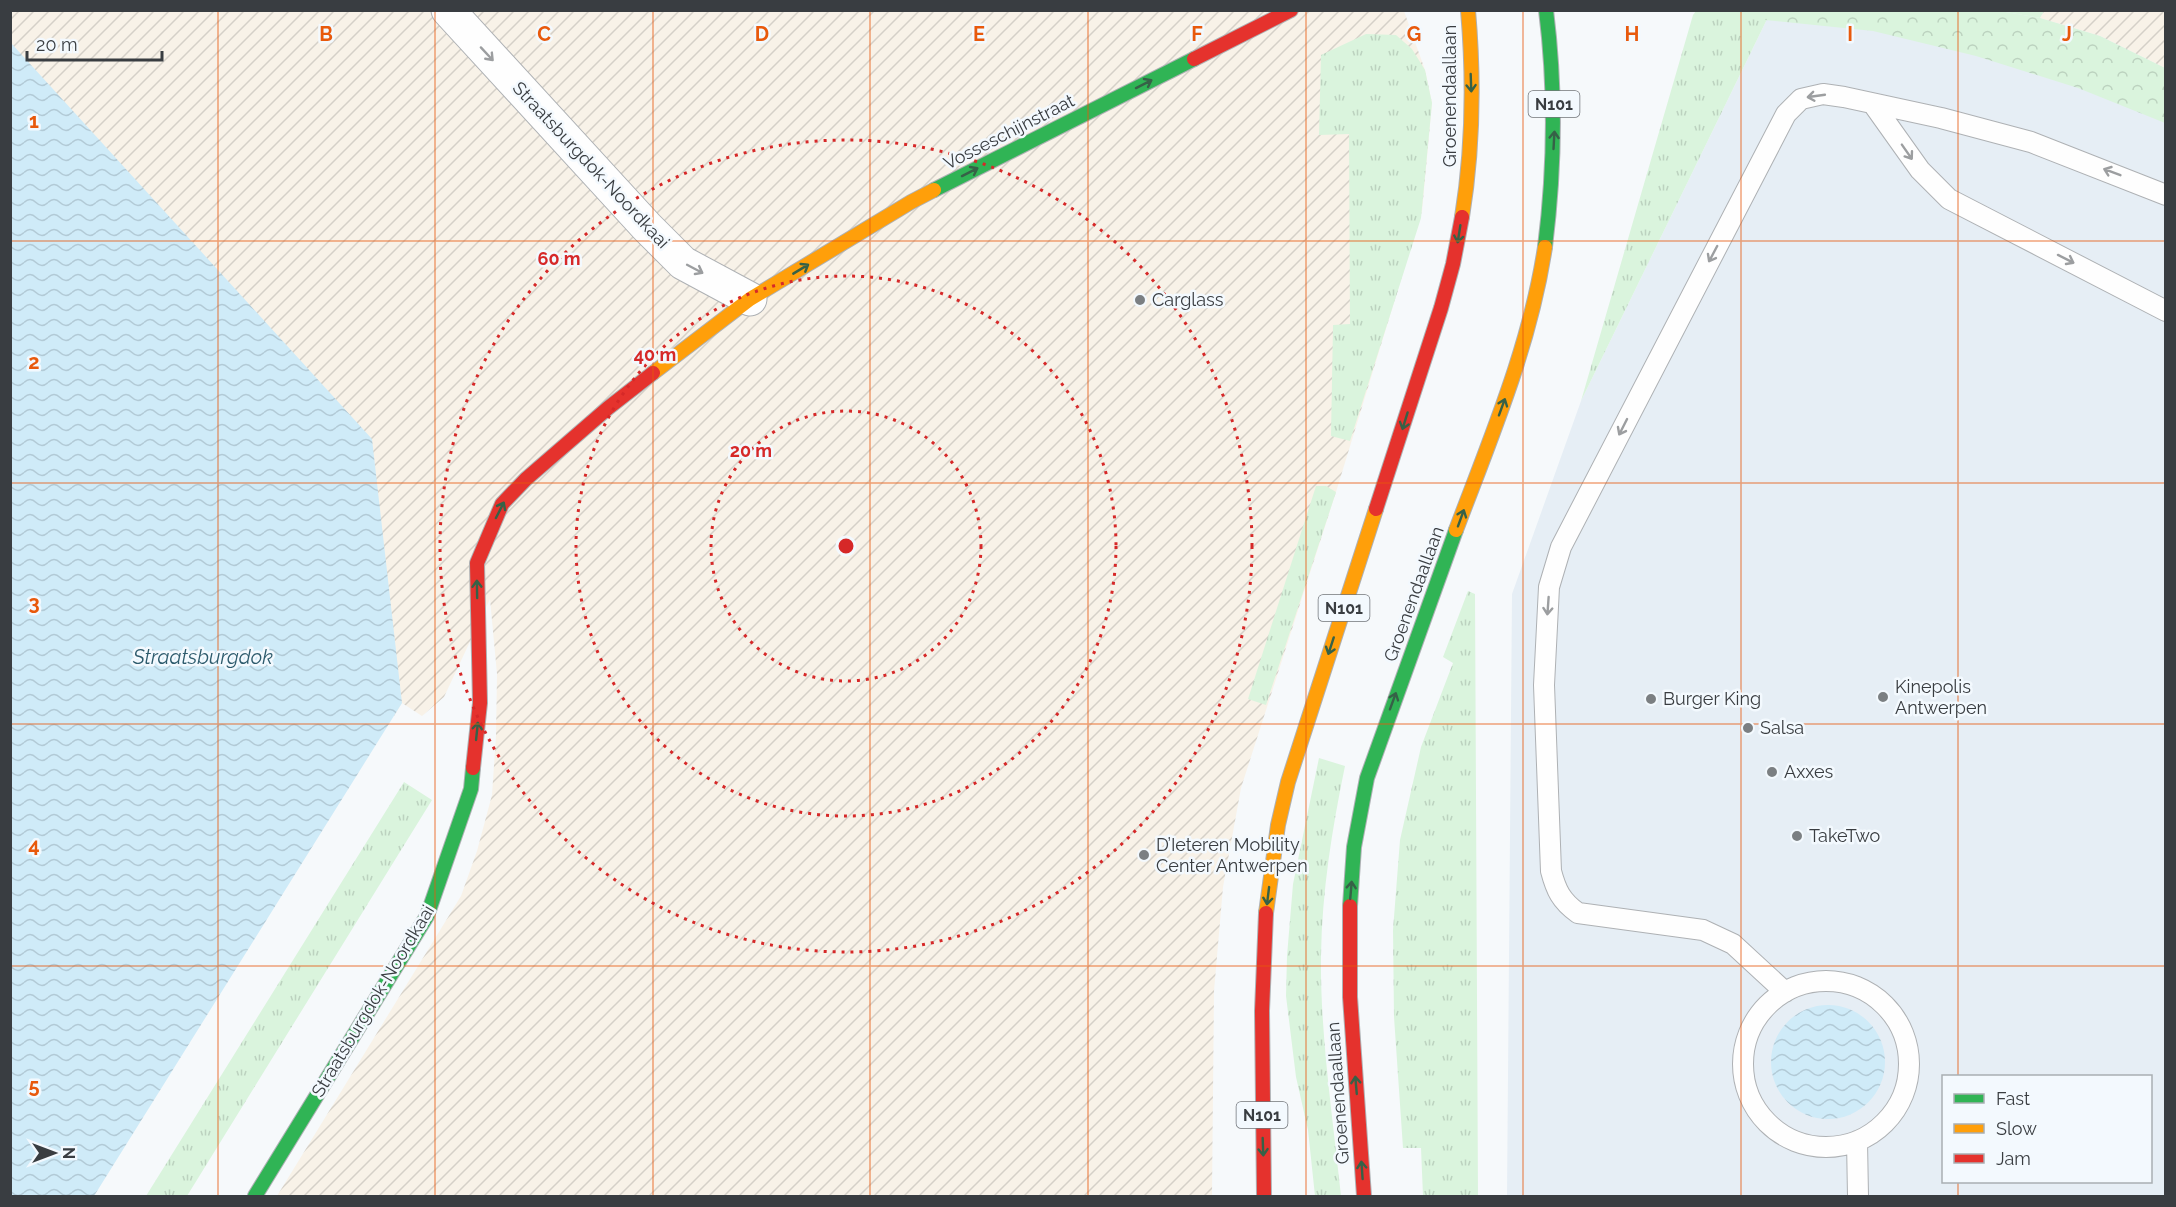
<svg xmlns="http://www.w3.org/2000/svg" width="2176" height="1207" viewBox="0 0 2176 1207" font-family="Raleway,sans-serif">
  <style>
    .built { fill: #e6eef5; fill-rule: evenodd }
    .industrial { fill: url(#industrial-furrows) }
    .grass { fill: url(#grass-tufts) }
    .forest { fill: url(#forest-crowns) }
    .water { fill: url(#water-waves) }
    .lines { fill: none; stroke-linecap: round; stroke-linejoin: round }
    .lane-casing { stroke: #aeb1b4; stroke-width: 22 }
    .street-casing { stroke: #aeb1b4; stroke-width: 35 }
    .fast-casing { stroke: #aeb1b4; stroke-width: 16 }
    .slow-casing { stroke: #aeb1b4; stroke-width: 16 }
    .jam-casing { stroke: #aeb1b4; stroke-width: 16 }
    .lane { stroke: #fefefe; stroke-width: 20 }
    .street { stroke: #fefefe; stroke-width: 33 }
    .fast { stroke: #30b455; stroke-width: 14 }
    .slow { stroke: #ff9f0a; stroke-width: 14 }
    .jam { stroke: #e5322d; stroke-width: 14 }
    .oneway { stroke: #9c9ea0 }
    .oneway2 { stroke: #366147 }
    .grid { fill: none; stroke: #e8590c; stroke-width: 1.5; stroke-opacity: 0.55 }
    .ring { fill: none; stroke: #d62828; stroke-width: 3; stroke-dasharray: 3 6 }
    .poi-dot { fill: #7b7f82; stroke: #f3f9fe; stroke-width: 2 }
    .labels { text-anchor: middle; stroke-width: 5; stroke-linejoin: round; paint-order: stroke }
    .shield { fill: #f3f9fe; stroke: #71757a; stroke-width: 1.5 }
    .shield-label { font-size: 16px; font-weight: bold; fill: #393d41 }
    .street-label { font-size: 18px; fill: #393d41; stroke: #f3f9fe }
    .poi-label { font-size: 18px; fill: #393d41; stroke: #f3f9fe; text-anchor: start }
    .water-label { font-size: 20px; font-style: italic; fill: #2d5b6d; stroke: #f3f9fe }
    .grid-label { font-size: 20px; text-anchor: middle; font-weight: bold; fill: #e8590c; stroke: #f3f9fe; stroke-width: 5; stroke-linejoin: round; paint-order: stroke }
    .centre { fill: #d62828; stroke: #f3f9fe; stroke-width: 3 }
    .ring-label { font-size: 18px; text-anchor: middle; font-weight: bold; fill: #d62828; stroke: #f3f9fe; stroke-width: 5; stroke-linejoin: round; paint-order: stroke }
  </style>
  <defs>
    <pattern id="industrial-furrows" width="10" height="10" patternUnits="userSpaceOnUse" patternTransform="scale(1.5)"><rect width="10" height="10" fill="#f8f2e8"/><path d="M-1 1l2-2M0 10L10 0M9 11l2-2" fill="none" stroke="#d5d0c8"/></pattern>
    <pattern id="grass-tufts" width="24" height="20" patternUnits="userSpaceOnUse" patternTransform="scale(1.5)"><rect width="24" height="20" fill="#daf4dd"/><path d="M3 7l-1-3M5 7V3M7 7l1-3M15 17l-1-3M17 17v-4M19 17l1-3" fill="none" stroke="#bcd2bf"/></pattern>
    <pattern id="forest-crowns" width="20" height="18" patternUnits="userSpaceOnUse" patternTransform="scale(1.5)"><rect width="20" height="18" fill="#daf4dd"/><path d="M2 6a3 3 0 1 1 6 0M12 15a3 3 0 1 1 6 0" fill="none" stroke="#bcd2bf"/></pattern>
    <pattern id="water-waves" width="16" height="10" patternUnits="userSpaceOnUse" patternTransform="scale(1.5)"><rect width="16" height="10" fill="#cfebf8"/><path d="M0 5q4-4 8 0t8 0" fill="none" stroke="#b2cad6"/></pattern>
  </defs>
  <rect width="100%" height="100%" fill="#f6f9fb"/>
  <!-- built -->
  <path class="built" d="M1771 11H2000L2040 18 2100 36 2165 68V1196H1507L1512 594 1581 401ZM1944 1076H2150V1182H1944Z"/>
  <!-- industrial -->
  <path class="industrial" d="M11 11H1404L1425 70 1432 103 1422 211 1336 492 1241 788 1223 887 1214 991 1212 1196H277L461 896 477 851 492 795 496 736 497 674 490 599 444 697 422 716 402 703 394 716 11 303Z
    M2044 11H2165V68L2100 36 2040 18Z"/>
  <!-- grass -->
  <path class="grass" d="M1696 11H1771L1581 401 1693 15Z
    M2000 11H2044L2040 18Z
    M1366 34 1396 35 1412 49 1425 70 1432 103 1421 218 1350 441 1331 436 1333 325 1350 324 1349 134 1319 135 1321 55Z
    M1316 486H1326L1336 492 1266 705 1248 699Z
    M1468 591 1475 594 1478 1196H1423L1421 1148H1403L1394 1017 1393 930 1400 840 1421 747 1453 663 1443 657Z
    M1319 758 1345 766C1332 829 1322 891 1321 956 1320 1034 1333 1119 1341 1196H1315L1308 1130 1296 1077 1286 996 1287 956 1293 884Z
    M404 782 432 800 187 1196H146Z"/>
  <!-- forest -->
  <path class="forest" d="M1771 10 2000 11 2040 18 2100 36 2165 68V123L2078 88 1976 56 1873 31 1765 20Z"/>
  <!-- water -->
  <path class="water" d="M11 43 372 439 402 703 94 1196H11Z
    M1771 1062a57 57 0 1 1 114 0a57 57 0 1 1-114 0Z"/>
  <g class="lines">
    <defs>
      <path id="lane" d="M1873 104 1920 170 1949 199 2166 311
        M1743 1064a83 83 0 1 1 166 0a83 83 0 1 1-166 0Z
        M1785 992 1733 944 1703 930 1578 913C1561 901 1556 890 1551 871L1544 685 1549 587 1561 547 1786 114 1801 99 1823 94 1844 97 1941 118 2031 142 2166 195
        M1857 1141 1858 1196"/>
      <path id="street" d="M448 10 647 227 683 263 750 299"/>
      <path id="fast" d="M934 190 1194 59
        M1545 247C1555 167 1556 90 1546 10
        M1350 906 1354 847 1367 778 1456 530
        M255 1196 427 916 471 789 473 768"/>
      <path id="slow" d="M1462 217C1473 149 1474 79 1468 10
        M653 373 750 299 911 202 934 190
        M1456 530C1491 437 1530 346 1545 247
        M1266 913 1278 825 1288 782 1376 509"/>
      <path id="jam" d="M1194 59 1291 10
        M1376 509 1441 308 1453 264 1462 217
        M473 768 480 703 477 563 502 504 526 479 608 408 653 373
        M1350 906V997L1364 1196
        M1264 1196 1262 1011 1266 913"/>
    </defs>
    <!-- lane casing -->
    <use href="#lane" class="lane-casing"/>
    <!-- street casing -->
    <use href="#street" class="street-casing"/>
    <!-- fast casing -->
    <use href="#fast" class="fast-casing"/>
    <!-- slow casing -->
    <use href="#slow" class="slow-casing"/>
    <!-- jam casing -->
    <use href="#jam" class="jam-casing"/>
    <!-- lane -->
    <use href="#lane" class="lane"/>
    <!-- street -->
    <use href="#street" class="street"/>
    <!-- fast -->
    <use href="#fast" class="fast"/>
    <!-- slow -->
    <use href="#slow" class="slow"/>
    <!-- jam -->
    <use href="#jam" class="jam"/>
  </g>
  <!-- one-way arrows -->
  <defs><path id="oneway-shaft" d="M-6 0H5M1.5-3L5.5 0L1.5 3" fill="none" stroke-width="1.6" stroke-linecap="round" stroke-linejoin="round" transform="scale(1.5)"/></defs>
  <g class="oneway">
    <use href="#oneway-shaft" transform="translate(487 54) rotate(47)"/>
    <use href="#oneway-shaft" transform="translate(1816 96) rotate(172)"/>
    <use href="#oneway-shaft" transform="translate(1907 152) rotate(55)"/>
    <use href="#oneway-shaft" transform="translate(2112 172) rotate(-159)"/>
    <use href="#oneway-shaft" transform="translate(1713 254) rotate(118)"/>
    <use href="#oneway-shaft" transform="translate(2066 259) rotate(27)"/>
    <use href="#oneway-shaft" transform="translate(695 269) rotate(28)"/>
    <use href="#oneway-shaft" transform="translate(1623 427) rotate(117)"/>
    <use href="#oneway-shaft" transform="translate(1548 606) rotate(94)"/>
  </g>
  <g class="oneway2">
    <use href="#oneway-shaft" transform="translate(1471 83) rotate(88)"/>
    <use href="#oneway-shaft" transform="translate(1144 84) rotate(-27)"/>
    <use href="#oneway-shaft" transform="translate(1554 140) rotate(-87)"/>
    <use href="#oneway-shaft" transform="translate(970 172) rotate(-27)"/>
    <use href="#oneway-shaft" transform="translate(1459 234) rotate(99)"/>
    <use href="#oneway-shaft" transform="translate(801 269) rotate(-31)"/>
    <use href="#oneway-shaft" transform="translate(1502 407) rotate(-70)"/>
    <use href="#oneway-shaft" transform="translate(1405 421) rotate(107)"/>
    <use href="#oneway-shaft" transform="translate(500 510) rotate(-63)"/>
    <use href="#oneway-shaft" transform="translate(1461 518) rotate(-70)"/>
    <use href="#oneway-shaft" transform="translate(477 589) rotate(-91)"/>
    <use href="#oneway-shaft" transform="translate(1331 646) rotate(108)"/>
    <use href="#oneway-shaft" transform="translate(1393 701) rotate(-70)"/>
    <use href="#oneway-shaft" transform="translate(477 731) rotate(-84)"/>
    <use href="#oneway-shaft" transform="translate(1351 890) rotate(-85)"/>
    <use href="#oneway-shaft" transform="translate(1268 896) rotate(97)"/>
    <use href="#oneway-shaft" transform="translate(1356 1085) rotate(-95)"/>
    <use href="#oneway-shaft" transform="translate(1263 1147) rotate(88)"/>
    <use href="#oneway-shaft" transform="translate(1362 1170) rotate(-94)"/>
  </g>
  <!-- grid -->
  <path class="grid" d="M218 10V1196M435 10V1196M653 10V1196M870 10V1196M1088 10V1196M1306 10V1196M1523 10V1196M1741 10V1196M1958 10V1076M10 241H2166M10 483H2166M10 724H2166M10 966H2166M1958 1182V1196"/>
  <!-- distance rings -->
  <g class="ring">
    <circle cx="846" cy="546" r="135"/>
    <circle cx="846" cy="546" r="270"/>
    <circle cx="846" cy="546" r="406"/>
  </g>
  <!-- markers -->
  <g class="poi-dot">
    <circle cx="1140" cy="300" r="6"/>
    <circle cx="1883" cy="697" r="6"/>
    <circle cx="1651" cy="699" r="6"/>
    <circle cx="1748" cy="728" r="6"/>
    <circle cx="1772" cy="772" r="6"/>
    <circle cx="1797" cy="836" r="6"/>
    <circle cx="1144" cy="855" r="6"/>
  </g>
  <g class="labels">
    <!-- shield labels -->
    <g class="shield">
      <rect x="1528.5" y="91" width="51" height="26" rx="4.5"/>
      <rect x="1318.5" y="595" width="51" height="26" rx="4.5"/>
      <rect x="1236.5" y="1102" width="51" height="26" rx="4.5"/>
    </g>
    <g class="shield-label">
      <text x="1554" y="110">N101</text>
      <text x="1344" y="614">N101</text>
      <text x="1262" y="1121">N101</text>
    </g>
    <!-- street labels -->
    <g class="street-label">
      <text transform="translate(1450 96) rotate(-90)" y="6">Groenendaallaan</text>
      <text transform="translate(1009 132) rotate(-27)" y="6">Vosseschijnstraat</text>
      <text transform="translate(591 165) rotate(47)" y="6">Straatsburgdok-Noordkaai</text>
      <text transform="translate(1414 594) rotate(-70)" y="6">Groenendaallaan</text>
      <text transform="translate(373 1001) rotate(-59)" y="6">Straatsburgdok-Noordkaai</text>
      <text transform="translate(1338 1093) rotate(-94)" y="6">Groenendaallaan</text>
    </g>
    <!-- poi labels -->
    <g class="poi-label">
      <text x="1152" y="306">Carglass</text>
      <text x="1895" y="693">Kinepolis<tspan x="1895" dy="21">Antwerpen</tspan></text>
      <text x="1663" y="705">Burger King</text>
      <text x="1760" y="734">Salsa</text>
      <text x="1784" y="778">Axxes</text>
      <text x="1809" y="842">TakeTwo</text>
      <text x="1156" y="851">D’Ieteren Mobility<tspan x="1156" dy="21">Center Antwerpen</tspan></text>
    </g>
    <!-- water labels -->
    <g class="water-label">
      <text x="203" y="664">Straatsburgdok</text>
    </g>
  </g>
  <g class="grid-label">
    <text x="326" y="41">B</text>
    <text x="544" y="41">C</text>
    <text x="762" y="41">D</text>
    <text x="979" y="41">E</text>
    <text x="1197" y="41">F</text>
    <text x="1414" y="41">G</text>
    <text x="1632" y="41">H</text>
    <text x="1850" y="41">I</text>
    <text x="2067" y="41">J</text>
    <text x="34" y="128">1</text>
    <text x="34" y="369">2</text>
    <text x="34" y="610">3</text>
    <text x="34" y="852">4</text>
    <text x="34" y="1093">5</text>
  </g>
  <circle cx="846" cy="546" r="9" class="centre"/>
  <g class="ring-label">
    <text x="559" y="265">60 m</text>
    <text x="655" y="361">40 m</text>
    <text x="751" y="457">20 m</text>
  </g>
  <!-- border -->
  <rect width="2176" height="1207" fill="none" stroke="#393d41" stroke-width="24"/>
  <!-- legend -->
  <rect x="1942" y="1075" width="210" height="108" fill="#f3f9fe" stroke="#a9aeb2" stroke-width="1.5"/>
  <rect x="1954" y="1094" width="30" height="9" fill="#30b455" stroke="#a9aeb2" stroke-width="1.5"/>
  <text x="1996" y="1105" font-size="18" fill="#393d41">Fast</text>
  <rect x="1954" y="1124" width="30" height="9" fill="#ff9f0a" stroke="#a9aeb2" stroke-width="1.5"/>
  <text x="1996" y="1135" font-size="18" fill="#393d41">Slow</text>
  <rect x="1954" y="1154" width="30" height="9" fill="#e5322d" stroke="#a9aeb2" stroke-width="1.5"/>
  <text x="1996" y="1165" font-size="18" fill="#393d41">Jam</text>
  <!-- north arrow -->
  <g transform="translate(54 1153) rotate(90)" stroke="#f3f9fe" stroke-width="4.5" paint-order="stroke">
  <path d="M0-4.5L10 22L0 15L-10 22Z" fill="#393d41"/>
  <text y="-9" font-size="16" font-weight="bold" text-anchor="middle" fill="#393d41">N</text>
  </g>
  <!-- scale -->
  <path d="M27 51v9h135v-9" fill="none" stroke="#393d41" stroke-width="3"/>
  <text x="36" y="51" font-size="18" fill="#393d41" stroke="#f3f9fe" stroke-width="4.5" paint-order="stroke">20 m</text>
</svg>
